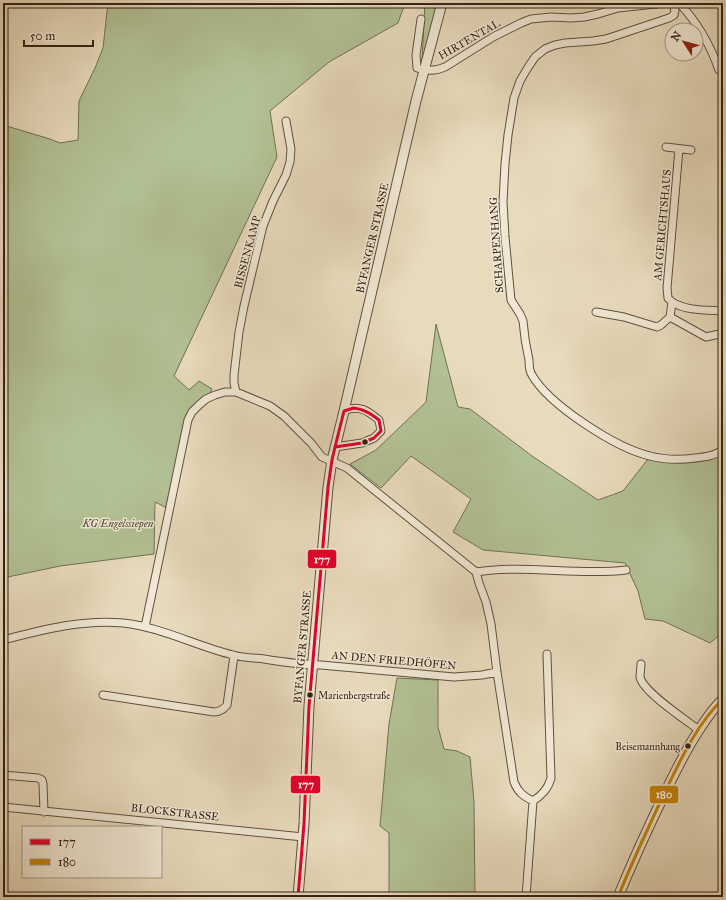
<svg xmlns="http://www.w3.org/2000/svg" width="726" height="900" viewBox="0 0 726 900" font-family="'IM FELL Great Primer',serif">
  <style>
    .green { fill: #b2c194; stroke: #727155 }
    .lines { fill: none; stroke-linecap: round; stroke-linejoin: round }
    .minor-casing { stroke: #605040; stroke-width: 9 }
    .tertiary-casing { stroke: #605040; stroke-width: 11 }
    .minor { stroke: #f0e8d4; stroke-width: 7 }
    .tertiary { stroke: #f0e8d4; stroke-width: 9 }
    .bus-1-casing { stroke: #f0e8d4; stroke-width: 6 }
    .bus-2-casing { stroke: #f0e8d4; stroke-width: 6 }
    .bus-1 { stroke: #e4002b; stroke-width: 3 }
    .bus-2 { stroke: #c68506; stroke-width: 3 }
    .bus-dot { fill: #332116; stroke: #f0e8d4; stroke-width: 1.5 }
    .labels { text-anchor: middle; stroke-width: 3; stroke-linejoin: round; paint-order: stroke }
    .bus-label { font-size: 10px; fill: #332116; stroke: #f0e8d4; text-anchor: start }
    .street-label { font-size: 11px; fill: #332116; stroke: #f0e8d4 }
    .park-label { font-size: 11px; font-style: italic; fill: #534936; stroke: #f0e8d4 }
    .line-badge { stroke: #f0e8d4; stroke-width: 1.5 }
    .badge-label { font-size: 11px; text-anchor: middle; font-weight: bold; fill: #fff }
  </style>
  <rect width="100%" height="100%" fill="#e8dbbd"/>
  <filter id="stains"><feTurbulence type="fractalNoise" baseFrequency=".005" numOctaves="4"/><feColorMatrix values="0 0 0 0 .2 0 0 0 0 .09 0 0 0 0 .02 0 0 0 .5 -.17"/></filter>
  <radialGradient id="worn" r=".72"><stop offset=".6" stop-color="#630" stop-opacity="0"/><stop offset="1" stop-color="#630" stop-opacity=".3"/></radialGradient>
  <!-- green -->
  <path class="green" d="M108 3H405L398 23 329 62 270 111 277 157 174 376 189 390 199 381 212 389 209 396 185 422 167 508 155 502 154 554 60 566 3 578V520L4 519H3V125L50 139 60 143 78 140 79 101 95 68 103 48Z
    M425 3H441L435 25 422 60Z
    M436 324 458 407 470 409 532 456 598 500 623 491 648 459C654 460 660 462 667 462 682 464 712 463 723 453V632L710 643 663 621 645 619 638 591 625 563 483 550 453 532 471 499 411 456 381 488 350 464 376 450 426 402Z
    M397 678 438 680V727L444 749 457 751 470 757 474 802 475 897H389V833L380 826 389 724Z"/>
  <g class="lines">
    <defs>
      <path id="minor" d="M672 3 675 10 674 15 669 18 606 39 593 41 565 43 555 45 545 49 535 57 527 69 520 81 514 98 508 135 505 164 503 202 505 237 511 300 520 314 523 321C524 334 526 347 529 360 529 365 529 371 532 375 549 405 616 448 650 456 665 460 680 460 695 458 705 457 716 456 723 449
        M679 3C698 23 710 44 719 70
        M421 19 416 55 417 68C426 71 436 71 445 67L493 37 521 23 531 19 551 17 571 18 584 17 598 14 618 8 665 3
        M666 147 691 150
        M672 302 668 298 667 288 679 149
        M596 312 624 317 657 327 661 325 670 317 672 302C686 311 707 310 723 311
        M670 317 706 337 719 334 723 336
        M236 392 234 383V375L239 332 244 306 263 226 273 201 286 175 290 162 291 149 286 121
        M335 447 362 443 374 438 381 431 379 420C368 411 359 404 344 411
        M476 572C526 564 577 576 626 570
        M145 627 188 420 192 412 199 405 206 399 215 395 225 392H236L270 406 284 416 311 443 322 457 347 468 476 572 479 583 486 602 491 624 497 672 514 782C518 792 523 796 533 801L526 897
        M3 640C42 630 82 619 123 623 161 627 196 646 233 655 243 658 254 658 264 659 283 662 302 665 321 665L454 677 482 675 497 672
        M641 664C641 668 640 673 640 677 643 692 686 720 699 730
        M103 695 214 712C219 712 223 710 227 705L234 656
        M3 775 38 778 42 780 43 784 44 812
        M533 801C542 795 548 789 551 778L547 654
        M3 807 303 837"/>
      <path id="tertiary" d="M298 897 304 824 309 706 328 487 332 460 344 411 416 101 442 3
        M618 897C632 863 647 830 663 797 674 774 685 751 699 730 706 719 713 708 723 699"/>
    </defs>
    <!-- minor casing -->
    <use href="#minor" class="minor-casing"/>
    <!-- tertiary casing -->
    <use href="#tertiary" class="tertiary-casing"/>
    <!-- minor -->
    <use href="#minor" class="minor"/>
    <!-- tertiary -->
    <use href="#tertiary" class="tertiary"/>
    <defs>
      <path id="bus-1" d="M354 408C364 409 371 414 379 420L381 431 374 438 362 443 335 447 344 411Z
        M298 897 304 824 309 706 328 487 332 460 335 447"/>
      <path id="bus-2" d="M618 897C632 862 648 828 664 794 679 763 697 723 723 699"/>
    </defs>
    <!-- bus-1 casing -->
    <use href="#bus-1" class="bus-1-casing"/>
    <!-- bus-2 casing -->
    <use href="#bus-2" class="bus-2-casing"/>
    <!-- bus-1 -->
    <use href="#bus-1" class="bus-1"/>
    <!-- bus-2 -->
    <use href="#bus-2" class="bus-2"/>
  </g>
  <!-- markers -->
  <g class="bus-dot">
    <circle cx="365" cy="442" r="3.5"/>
    <circle cx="310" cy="695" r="3.5"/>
    <circle cx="688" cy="746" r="3.5"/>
  </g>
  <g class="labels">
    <!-- bus labels -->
    <g class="bus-label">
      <text x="318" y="699">Marienbergstraße</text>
      <text x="680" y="750" text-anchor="end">Beisemannhang</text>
    </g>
    <!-- street labels -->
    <g class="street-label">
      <text transform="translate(469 39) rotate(-30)" y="4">HIRTENTAL</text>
      <text transform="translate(662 225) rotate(-85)" y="4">AM GERICHTSHAUS</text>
      <text transform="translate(372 238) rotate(-77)" y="4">BYFANGER STRASSE</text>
      <text transform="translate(496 245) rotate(-94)" y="4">SCHARPENHANG</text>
      <text transform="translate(247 252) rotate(-75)" y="4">BISSENKAMP</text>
      <text transform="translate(302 647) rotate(-85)" y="4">BYFANGER STRASSE</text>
      <text transform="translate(394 660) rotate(5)" y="4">AN DEN FRIEDHÖFEN</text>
      <text transform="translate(175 812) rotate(6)" y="4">BLOCKSTRASSE</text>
    </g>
    <!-- park labels -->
    <g class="park-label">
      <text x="118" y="527">KG Engelssiepen</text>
    </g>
  </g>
  <g class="line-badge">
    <rect x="307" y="549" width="30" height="20" rx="4" fill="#e4002b"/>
    <rect x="290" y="775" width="31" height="19" rx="4" fill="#e4002b"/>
    <rect x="649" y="785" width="30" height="19" rx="4" fill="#c68506"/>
  </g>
  <g class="badge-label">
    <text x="322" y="563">177</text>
    <text x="306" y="788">177</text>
    <text x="664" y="798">180</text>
  </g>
  <!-- margin -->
  <rect width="726" height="900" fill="none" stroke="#e8dbbd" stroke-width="16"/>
  <rect x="4" y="4" width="718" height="892" fill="none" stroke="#332116" stroke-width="2"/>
  <rect x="8" y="8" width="710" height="884" fill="none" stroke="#332116"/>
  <!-- legend -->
  <rect x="22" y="826" width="140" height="52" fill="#f0e8d4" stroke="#a49888"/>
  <rect x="30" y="839" width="20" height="6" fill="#e4002b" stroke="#a49888"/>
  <text x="58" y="846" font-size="12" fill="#332116">177</text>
  <rect x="30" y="859" width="20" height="6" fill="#c68506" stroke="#a49888"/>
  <text x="58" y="866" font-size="12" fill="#332116">180</text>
  <!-- north arrow -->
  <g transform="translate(684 42) rotate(306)"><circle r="19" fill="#f0e8d4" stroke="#a49888"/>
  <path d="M0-3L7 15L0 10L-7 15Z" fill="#8f2418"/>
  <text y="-6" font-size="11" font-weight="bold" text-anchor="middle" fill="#332116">N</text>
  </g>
  <!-- scale -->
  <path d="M24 40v6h69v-6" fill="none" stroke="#332116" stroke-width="2"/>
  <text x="30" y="40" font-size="12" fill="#332116" stroke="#f0e8d4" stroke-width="3" paint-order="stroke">50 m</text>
  <rect width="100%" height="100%" filter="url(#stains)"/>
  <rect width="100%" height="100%" fill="url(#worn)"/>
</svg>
